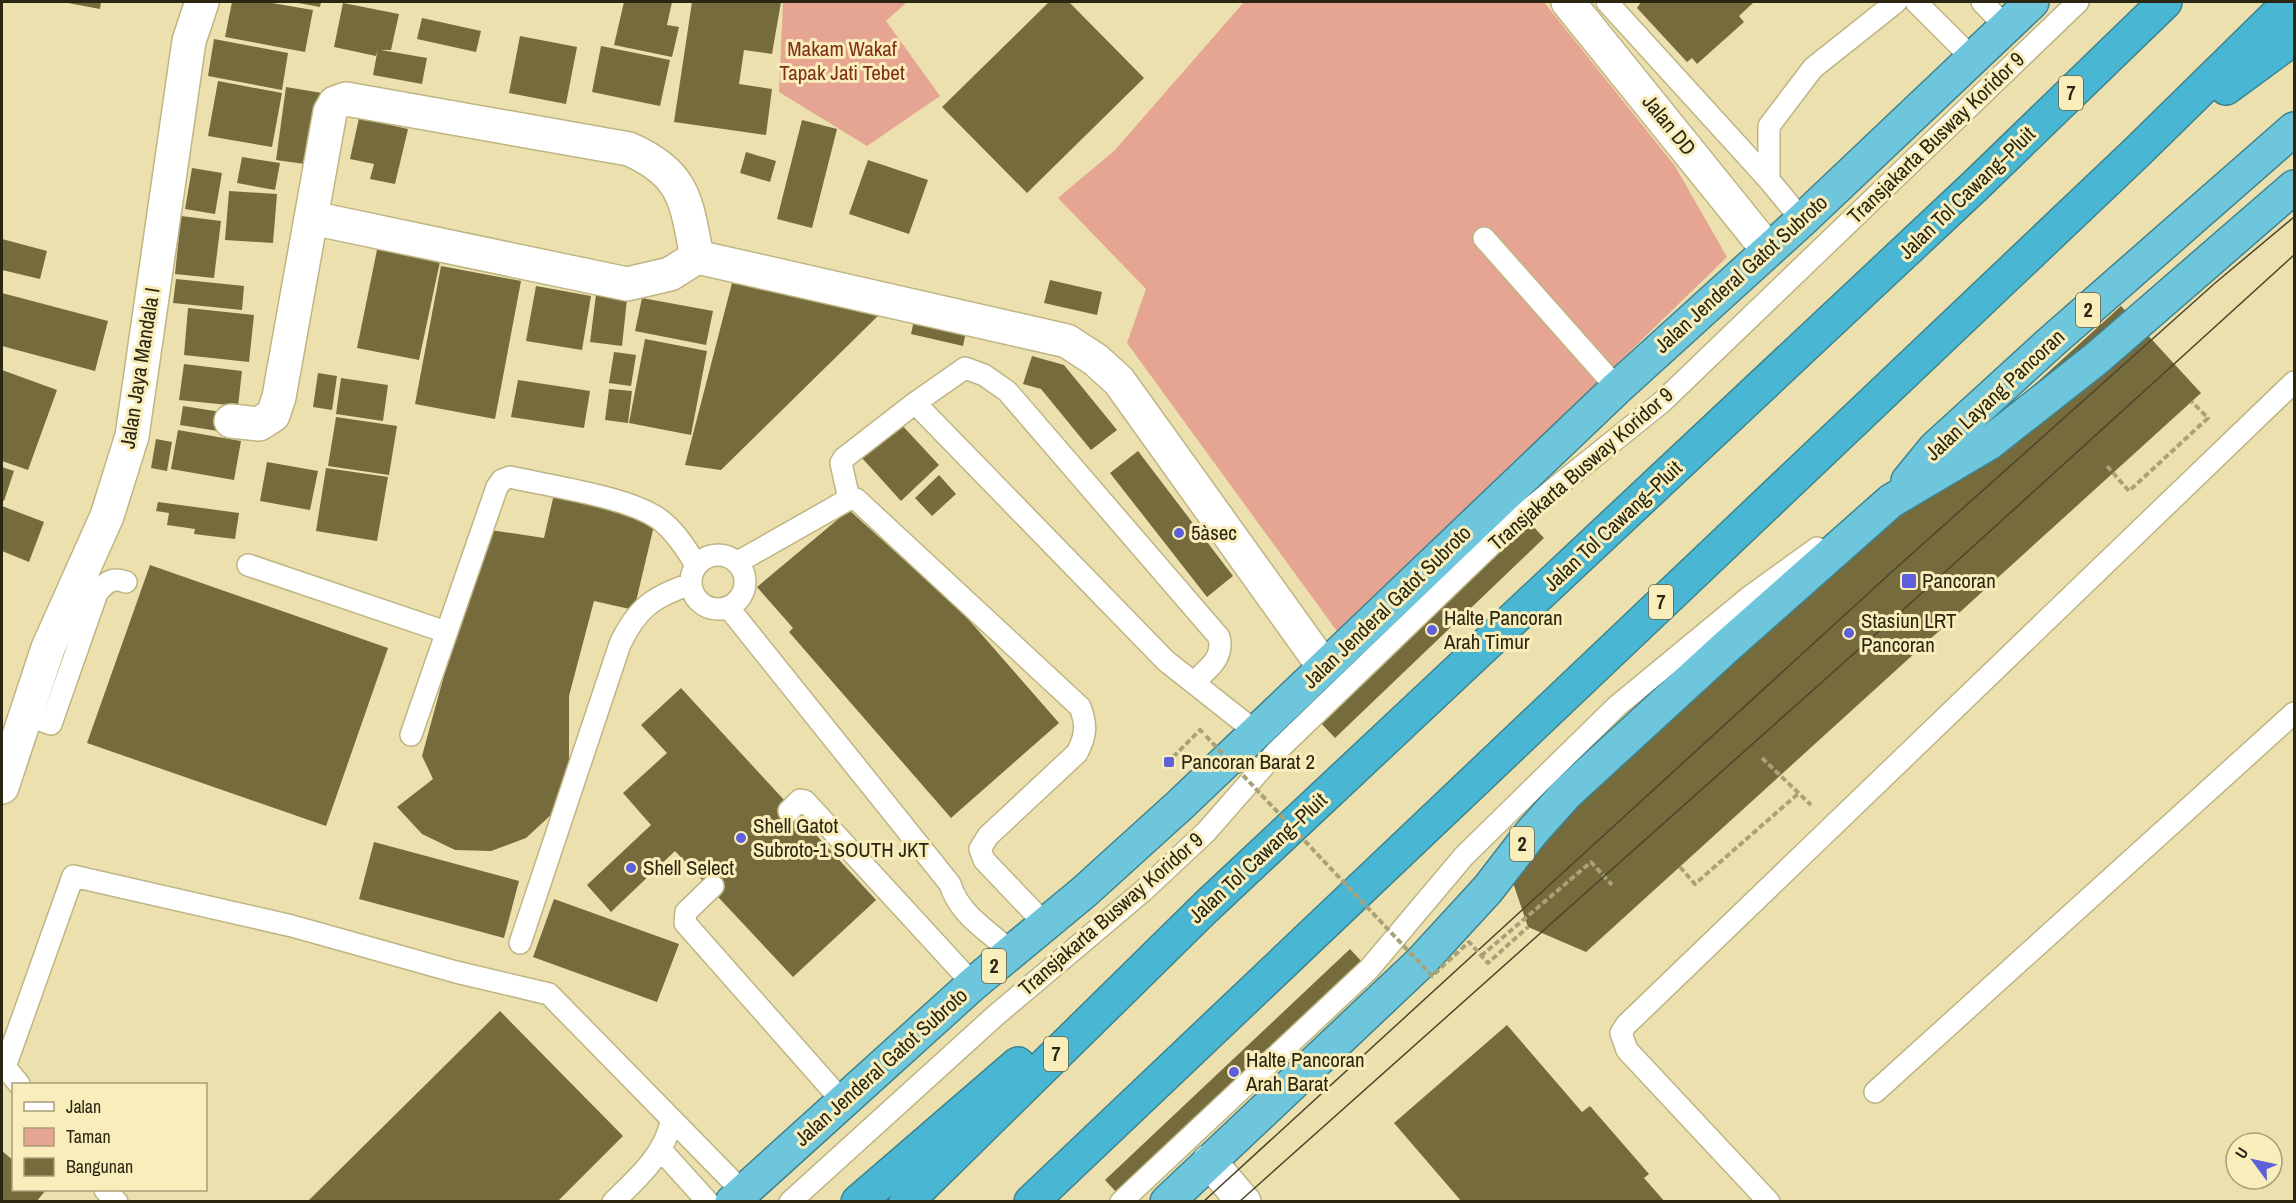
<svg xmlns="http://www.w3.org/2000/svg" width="2296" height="1203" viewBox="0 0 2296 1203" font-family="'Archivo Narrow',sans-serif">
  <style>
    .green { fill: #e6a592 }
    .building { fill: #756b3c }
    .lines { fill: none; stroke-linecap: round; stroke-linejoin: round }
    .service-casing { stroke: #bfb583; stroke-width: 24 }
    .minor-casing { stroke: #bfb583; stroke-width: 36 }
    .trunk-casing { stroke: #3e848f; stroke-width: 36 }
    .motorway-casing { stroke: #3e848f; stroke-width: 36 }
    .path { stroke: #a9a178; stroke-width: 4; stroke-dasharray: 6 3; stroke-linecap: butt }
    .service { stroke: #fff; stroke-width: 21 }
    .minor { stroke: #fff; stroke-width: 33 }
    .trunk { stroke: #6ec6dc; stroke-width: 33 }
    .motorway { stroke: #49b7d3; stroke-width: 33 }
    .tram { stroke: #4b462d; stroke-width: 1.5 }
    .path-bridge { stroke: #a9a178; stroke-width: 4; stroke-dasharray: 6 3; stroke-linecap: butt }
    .poi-dot { fill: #5d60d8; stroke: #f9eebb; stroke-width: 2 }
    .labels { text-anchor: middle; stroke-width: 6; stroke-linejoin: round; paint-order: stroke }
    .shield { fill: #f9eebb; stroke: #686245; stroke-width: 1.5 }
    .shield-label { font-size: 20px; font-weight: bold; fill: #2a2612 }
    .park-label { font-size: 21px; fill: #7f3017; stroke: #f9eebb }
    .street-label { font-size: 21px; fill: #2a2612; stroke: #f9eebb }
    .poi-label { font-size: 21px; fill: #2a2612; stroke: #f9eebb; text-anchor: start }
  </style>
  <rect width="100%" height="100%" fill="#ece1ae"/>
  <!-- green -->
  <path class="green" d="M783 2H907L886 21 940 96 867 146 779 92Z
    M1244 2H1544L1675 166 1727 257 1339 634 1127 343 1146 289 1058 198 1115 150Z"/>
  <!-- building -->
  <path class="building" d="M63 2H101L100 9Z
    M232 2H266L313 10 305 52 225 37Z
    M293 2H321L320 7Z
    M624 2H672L667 25 679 27 672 57 614 45Z
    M692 2H781L772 54 744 50 739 84 772 89 766 135 674 122Z
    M1049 2H1069L1144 78 1027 193 942 107Z
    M1641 2H1754L1739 16 1744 22 1697 64 1692 58 1687 62 1637 8Z
    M343 3 399 14 391 50H381L427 58 422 84 373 75 378 48 376 56 334 47Z
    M422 18 481 31 476 52 417 39Z
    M520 36 577 47 566 104 509 93Z
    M214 39 288 53 282 90 208 76Z
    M601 46 670 60 660 106 592 92Z
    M218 81 282 93 272 147 208 136Z
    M286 87 322 93 312 165 276 160Z
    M359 118 408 129 395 184 370 179 374 164 350 159Z
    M802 120 837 129 812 228 777 219Z
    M746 152 776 161 770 182 740 173Z
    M242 157 280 163 275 190 237 183Z
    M868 160 928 180 909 234 849 214Z
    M192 168 222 173 215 214 185 209Z
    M229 191 277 194 273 243 225 240Z
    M181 216 221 221 214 278 175 274Z
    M2 239 47 251 40 279 2 270Z
    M378 245 441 257 419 360 357 348Z
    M441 266 521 281 495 419 415 404Z
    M176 279 244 286 242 310 173 303Z
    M1050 280 1102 292 1097 315 1044 303Z
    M732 283 885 309 721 470 685 465Z
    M536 286 591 296 582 350 526 341Z
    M2 293 108 321 95 371 2 346Z
    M596 295 627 299 622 346 590 342Z
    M642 298 713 311 706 345 635 331Z
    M2121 306 2201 393 1586 952 1528 927 1507 865Z
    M188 308 254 315 249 362 184 355Z
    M916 311 968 322 963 346 911 334Z
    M645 339 707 351 691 435 629 423Z
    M614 352 636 355 631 386 609 383Z
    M1032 356 1064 365 1117 430 1091 450 1041 389 1023 384Z
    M184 364 242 371 238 406 179 400Z
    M2 370 57 390 28 470 2 461Z
    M318 373 337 376 332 410 313 407Z
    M341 378 388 385 383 421 336 414Z
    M518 380 590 391 584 428 511 417Z
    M609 389 632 391 628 423 605 420Z
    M183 406 221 412 218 431 180 425Z
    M336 417 397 426 389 475 328 466Z
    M900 423 939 465 901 501 862 458Z
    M178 430 241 441 234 480 171 469Z
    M156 439 172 442 167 471 151 468Z
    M1138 451 1233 576 1207 597 1110 473Z
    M267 462 318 471 310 510 260 501Z
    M2 467 14 471 4 501 2 500Z
    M326 468 388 477 377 541 316 531Z
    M939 475 956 494 932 516 915 498Z
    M554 494 656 517 634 610 594 601 569 696V780L553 813 526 838 491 851 455 850 422 834 397 807 433 779 422 756 484 529 544 538Z
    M158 502 239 513 235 539 194 534 195 529 167 525 169 513 156 511Z
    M2 506 44 522 29 562 2 551Z
    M849 510 962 612 1059 723 951 818 789 632 793 628 757 587Z
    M1529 522 1544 538 1335 738 1319 721Z
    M150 565 388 648 326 826 87 743Z
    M681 688 876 900 793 977 675 851 611 912 587 885 651 825 623 793 667 753 641 725Z
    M374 842 519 881 504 938 359 899Z
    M554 899 679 944 657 1002 533 957Z
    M1350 949 1363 963 1118 1194 1105 1180Z
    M500 1011 623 1136 557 1202H307Z
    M1507 1025 1582 1112 1590 1106 1649 1174 1644 1178 1665 1202H1462L1394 1123Z
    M2 1151 14 1161V1190H46L36 1202H2Z"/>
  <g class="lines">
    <defs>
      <path id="service" d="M1607 2 1769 180
        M1916 2 1972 58
        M1982 2 2006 27
        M1802 220 1769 180V126L1813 68 1896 2
        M1484 238 1617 388
        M915 403 965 368 984 375 1007 391 1219 637C1224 658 1209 668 1195 681
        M849 499 841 463 844 458 915 403 1166 661 1256 732
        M691 582a27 27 0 1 1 54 0a27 27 0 1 1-54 0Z
        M738 562 849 499H856L1080 707C1087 725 1086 736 1077 753L988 836 980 849 984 860 1045 924
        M248 565 446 632
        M728 607 950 884C960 916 988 930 1011 952
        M27 715 51 724 97 593C106 582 112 577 126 582
        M411 735 497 487 502 480 510 477C549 486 629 497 659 519 675 531 686 548 696 565
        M789 811 800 800 805 801 973 984
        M713 886 686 912 685 923 844 1103
        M520 943 620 644C637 608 654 596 691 584
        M19 1084 5 1067 73 876 292 926 456 972 549 994 743 1192
        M1875 1092 2294 713
        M661 1150 708 1202
        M105 1190 117 1202
        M613 1202C636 1180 666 1153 671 1121
        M790 1202 995 1016 1143 891 1206 832 1277 751 1524 513 1662 402 2078 2
        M1121 1202 1369 969 1464 856 1617 706 1748 598 1817 548
        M1769 1202 1627 1050 1621 1033 1626 1025 2294 382"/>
      <path id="minor" d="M1568 2 1768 250
        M312 218 627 284 670 274 697 257 1067 341 1096 360 1119 381 1324 667
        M231 421 259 424 273 415 279 397 330 112 335 103 346 99 629 149C686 174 686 202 697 257
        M2 787 48 648 107 516 132 436 189 41 202 2
        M1209 1161 1244 1202"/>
      <path id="trunk" d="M1908 481 1935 448 2050 343 2294 129
        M732 1202 973 984 1084 892 1180 805 1617 388 1802 220 2032 2
        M1167 1202 1421 962 1488 889 1532 832 1567 793 1726 647 1891 501 1989 443 2097 358 2294 187"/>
      <path id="motorway" d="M2226 88 2294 38
        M858 1202 1018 1064
        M906 1202 1206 907 1976 185 2165 2
        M1031 1202 2137 152 2290 2"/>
    </defs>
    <!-- service casing -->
    <use href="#service" class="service-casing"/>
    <!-- minor casing -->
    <use href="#minor" class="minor-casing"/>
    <!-- trunk casing -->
    <use href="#trunk" class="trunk-casing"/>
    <!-- motorway casing -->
    <use href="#motorway" class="motorway-casing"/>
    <!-- path -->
    <path class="path" d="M2107 466 2129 491 2208 418 2192 402
      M1173 757 1200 730 1204 734
      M1762 758 1811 805
      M1680 867 1695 884 1799 793
      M1481 956 1591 862 1612 885"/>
    <!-- service -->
    <use href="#service" class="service"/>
    <!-- minor -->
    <use href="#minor" class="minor"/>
    <!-- trunk -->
    <use href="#trunk" class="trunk"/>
    <!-- motorway -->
    <use href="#motorway" class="motorway"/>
    <!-- tram -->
    <path class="tram" d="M1203 1202 1896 568 2214 284 2294 217
      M1239 1202 1923 592 2294 255"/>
    <!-- path-bridge -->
    <path class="path-bridge" d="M1206 736 1432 976 1469 942 1488 963 1528 927"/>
  </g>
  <!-- markers -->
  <g class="poi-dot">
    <circle cx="1179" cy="533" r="6"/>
    <rect x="1901" y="573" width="16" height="16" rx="3"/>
    <circle cx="1432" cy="630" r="6"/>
    <circle cx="1849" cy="633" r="6"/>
    <rect x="1163" y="756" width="12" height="12" rx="3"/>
    <circle cx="741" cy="838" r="6"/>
    <circle cx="631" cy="868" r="6"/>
    <circle cx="1234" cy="1072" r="6"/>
  </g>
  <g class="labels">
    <!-- shield labels -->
    <g class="shield">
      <rect x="2059" y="76" width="24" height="34" rx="4.5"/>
      <rect x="2076" y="293" width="24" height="34" rx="4.5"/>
      <rect x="1649" y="585" width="24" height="34" rx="4.5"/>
      <rect x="1510" y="827" width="24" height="34" rx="4.5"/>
      <rect x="982" y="949" width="24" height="34" rx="4.5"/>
      <rect x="1044" y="1037" width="24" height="34" rx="4.5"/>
    </g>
    <g class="shield-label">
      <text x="2071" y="100">7</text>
      <text x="2088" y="317">2</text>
      <text x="1661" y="609">7</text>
      <text x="1522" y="851">2</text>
      <text x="994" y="973">2</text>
      <text x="1056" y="1061">7</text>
    </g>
    <!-- park labels -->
    <g class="park-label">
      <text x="842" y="56">Makam Wakaf<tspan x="842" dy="24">Tapak Jati Tebet</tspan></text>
    </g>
    <!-- street labels -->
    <g class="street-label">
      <text transform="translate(1669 125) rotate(51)" y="7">Jalan DD</text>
      <text transform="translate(1936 138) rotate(-44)" y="7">Transjakarta Busway Koridor 9</text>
      <text transform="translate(1967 193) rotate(-44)" y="7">Jalan Tol Cawang–Pluit</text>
      <text transform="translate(1741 274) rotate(-42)" y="7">Jalan Jenderal Gatot Subroto</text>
      <text transform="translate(140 368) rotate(-81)" y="7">Jalan Jaya Mandala I</text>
      <text transform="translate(1995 395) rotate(-43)" y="7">Jalan Layang Pancoran</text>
      <text transform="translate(1581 469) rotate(-41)" y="7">Transjakarta Busway Koridor 9</text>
      <text transform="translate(1613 526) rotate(-43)" y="7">Jalan Tol Cawang–Pluit</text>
      <text transform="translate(1387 607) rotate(-44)" y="7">Jalan Jenderal Gatot Subroto</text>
      <text transform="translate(1258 858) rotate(-43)" y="7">Jalan Tol Cawang–Pluit</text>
      <text transform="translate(1111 914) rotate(-41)" y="7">Transjakarta Busway Koridor 9</text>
      <text transform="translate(881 1067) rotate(-42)" y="7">Jalan Jenderal Gatot Subroto</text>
    </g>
    <!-- poi labels -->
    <g class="poi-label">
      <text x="1191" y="540">5àsec</text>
      <text x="1922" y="588">Pancoran</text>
      <text x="1444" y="625">Halte Pancoran<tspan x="1444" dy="24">Arah Timur</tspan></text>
      <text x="1861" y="628">Stasiun LRT<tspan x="1861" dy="24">Pancoran</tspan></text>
      <text x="1181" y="769">Pancoran Barat 2</text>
      <text x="753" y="833">Shell Gatot<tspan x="753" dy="24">Subroto-1 SOUTH JKT</tspan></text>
      <text x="643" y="875">Shell Select</text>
      <text x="1246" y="1067">Halte Pancoran<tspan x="1246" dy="24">Arah Barat</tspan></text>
    </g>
  </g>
  <!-- border -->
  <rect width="2296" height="1203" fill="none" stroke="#2a2612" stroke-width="6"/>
  <!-- legend -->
  <rect x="12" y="1083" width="195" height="108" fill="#f9eebb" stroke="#a69e77" stroke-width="1.5"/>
  <rect x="24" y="1102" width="30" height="9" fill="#ffffff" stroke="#a69e77" stroke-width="1.5"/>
  <text x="66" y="1113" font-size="18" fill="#2a2612">Jalan</text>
  <rect x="24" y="1128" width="30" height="18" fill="#e6a592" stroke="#a69e77" stroke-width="1.5"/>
  <text x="66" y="1143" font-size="18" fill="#2a2612">Taman</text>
  <rect x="24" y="1158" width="30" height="18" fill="#756b3c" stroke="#a69e77" stroke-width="1.5"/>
  <text x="66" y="1173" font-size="18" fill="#2a2612">Bangunan</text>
  <!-- north arrow -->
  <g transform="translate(2254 1161) rotate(303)"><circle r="28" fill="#f9eebb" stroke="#a69e77" stroke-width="1.5"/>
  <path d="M0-4.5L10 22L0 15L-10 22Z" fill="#5d60d8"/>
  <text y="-9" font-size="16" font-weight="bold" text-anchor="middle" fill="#2a2612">U</text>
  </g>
</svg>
